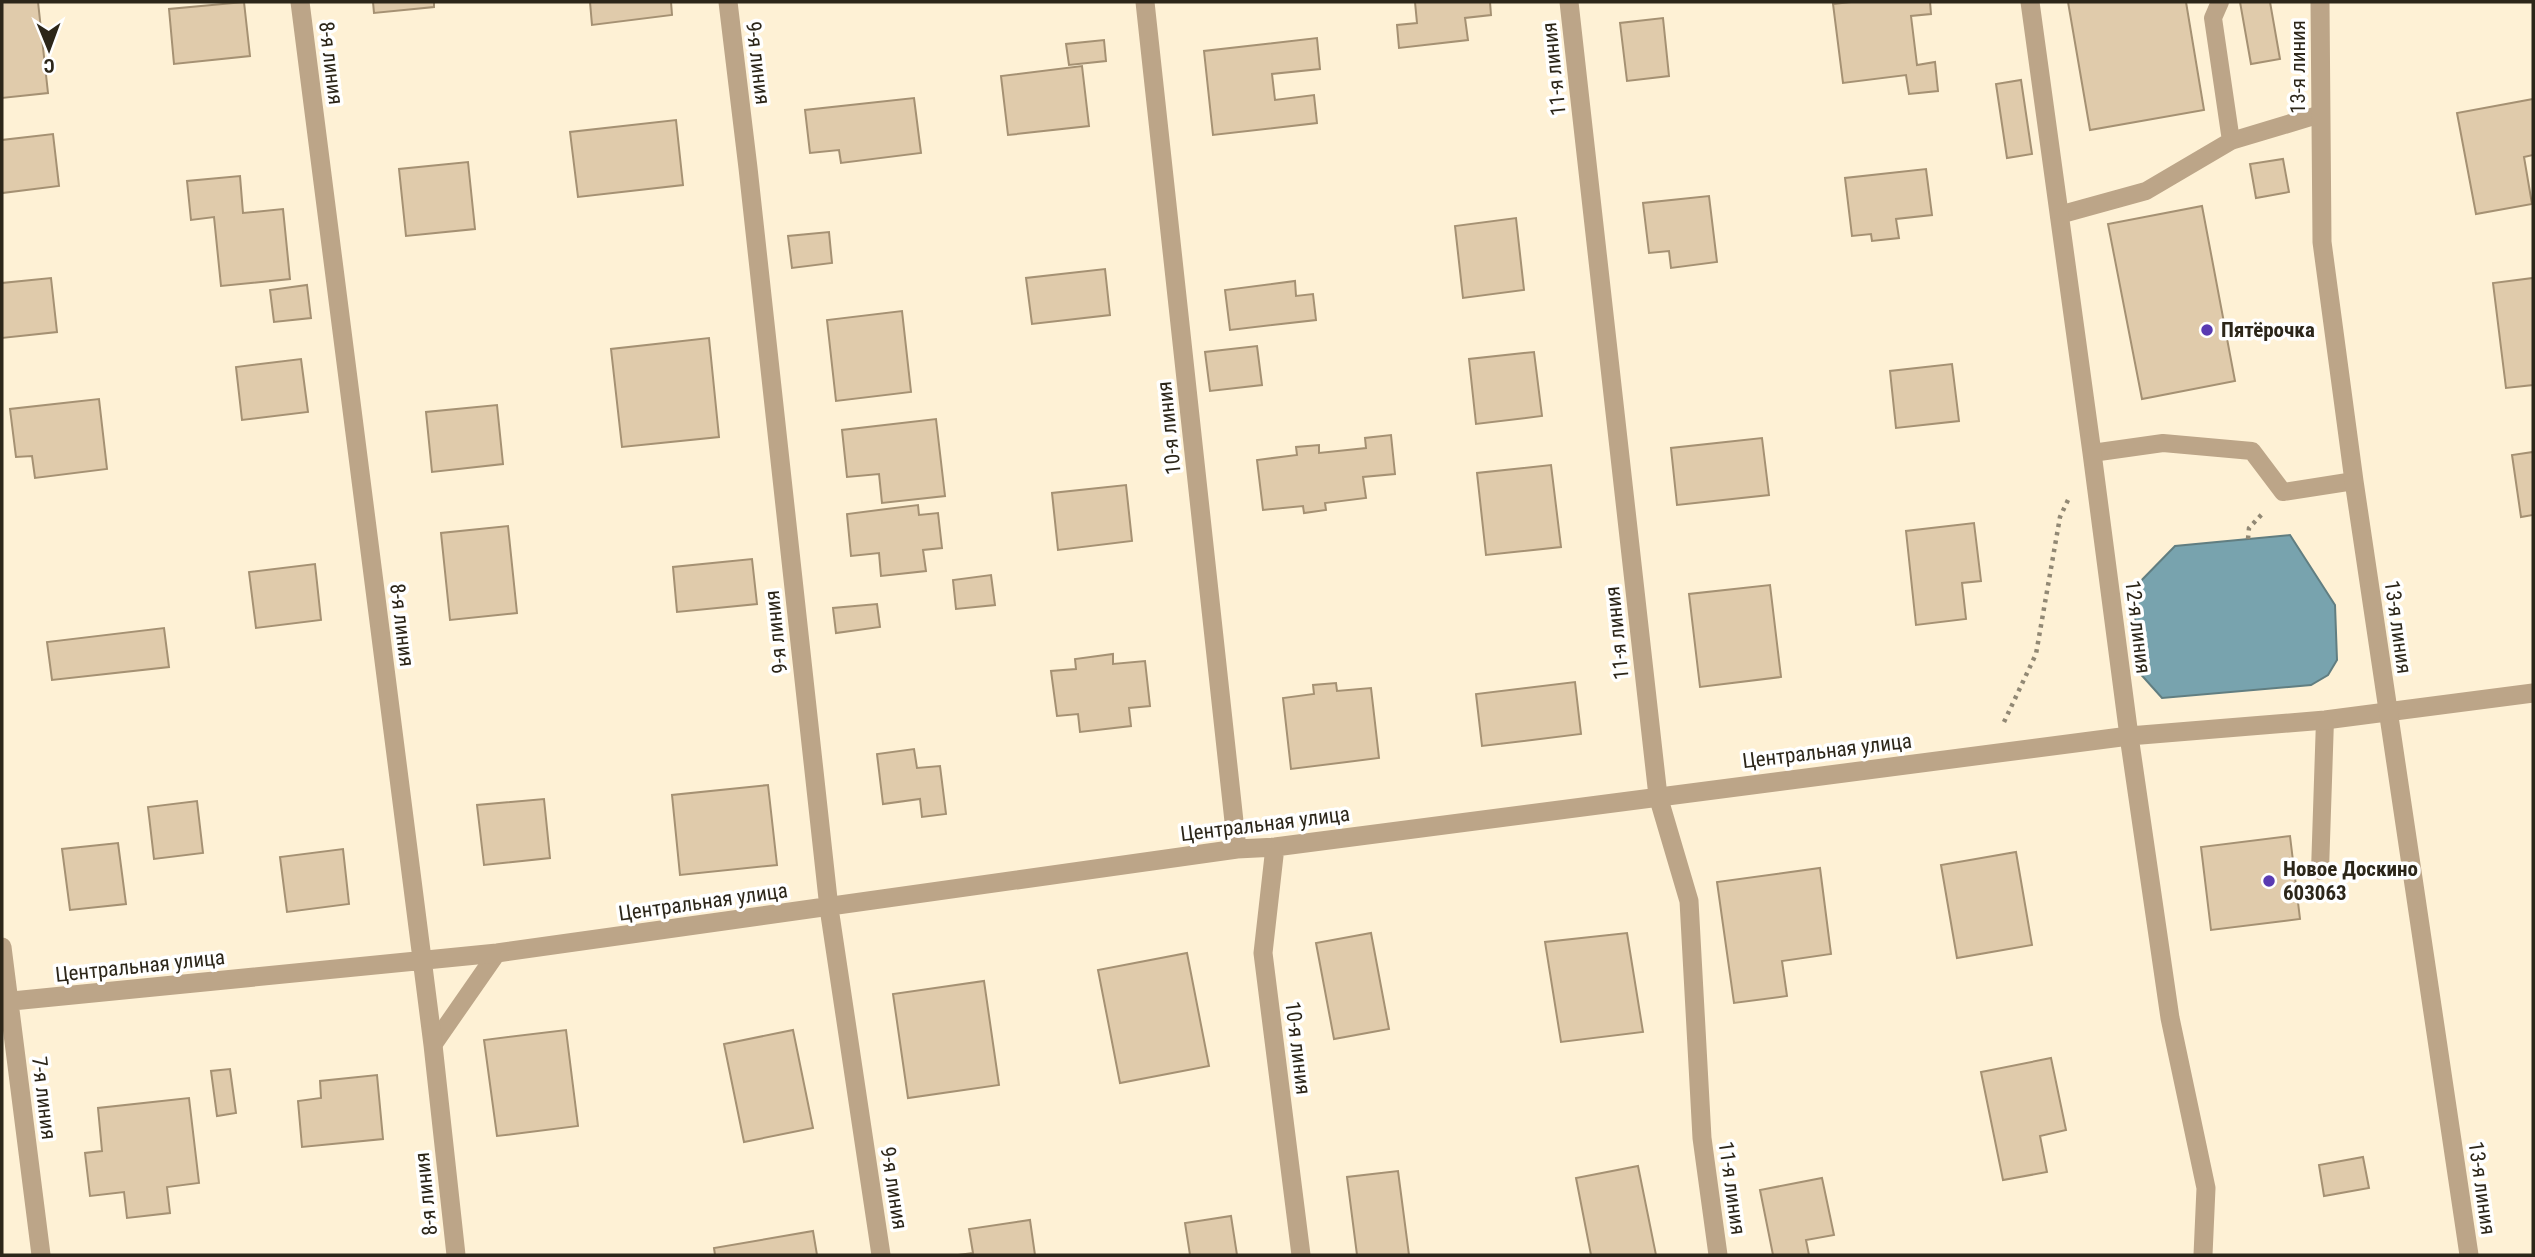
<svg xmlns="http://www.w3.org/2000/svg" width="2535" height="1257" viewBox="0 0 2535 1257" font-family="'Roboto Condensed',sans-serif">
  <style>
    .water { fill: #78a3ae; stroke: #617e81; stroke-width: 2 }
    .building { fill: #e0cbab; stroke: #a59173; stroke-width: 2 }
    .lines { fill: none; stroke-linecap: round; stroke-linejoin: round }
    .path { stroke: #918874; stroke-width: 4.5; stroke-dasharray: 3.5 5; stroke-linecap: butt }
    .service { stroke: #bca588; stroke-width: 18 }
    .minor { stroke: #bca588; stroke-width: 19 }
    .tertiary { stroke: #bca588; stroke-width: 19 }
    .poi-dot { fill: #593ab2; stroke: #fff; stroke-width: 2.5 }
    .labels { text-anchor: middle; stroke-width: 7; stroke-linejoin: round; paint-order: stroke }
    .street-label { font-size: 21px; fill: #2c2619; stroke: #fff }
    .poi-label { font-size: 21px; font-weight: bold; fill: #2c2619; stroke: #fff; text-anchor: start }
  </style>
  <rect width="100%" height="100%" fill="#fef1d5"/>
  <!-- water -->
  <path class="water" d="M2290 535 2335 605 2337 660 2328 675 2311 685 2162 698 2137 670 2134 588 2175 546Z"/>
  <!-- building -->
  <path class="building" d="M2 2H38L48 93 2 98Z
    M244 2 250 56 174 64 169 9Z
    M373 2H434V7L374 13Z
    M590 2H671L672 15 592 25Z
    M1415 2H1490L1491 15 1465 18 1468 40 1399 48 1397 25 1417 23Z
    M1851 2H1930L1931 14 1911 16 1917 65 1935 62 1938 91 1909 94 1906 75 1843 83 1833 4Z
    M2068 2H2186L2204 110 2090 130Z
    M2240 2H2270L2280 59 2251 64Z
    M1663 18 1669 76 1627 81 1620 23Z
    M1317 38 1320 69 1272 74 1275 100 1314 95 1317 123 1213 135 1204 51Z
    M1104 40 1106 61 1069 65 1066 44Z
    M1082 66 1089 126 1008 135 1001 76Z
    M2021 80 2032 154 2007 158 1996 84Z
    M914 98 921 153 841 163 839 150 810 153 805 110Z
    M2533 99V155L2524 157 2532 204 2476 214 2457 113Z
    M676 120 683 185 578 197 570 132Z
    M53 134 59 186 2 193V140Z
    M2283 159 2289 192 2256 198 2250 164Z
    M468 162 475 229 406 236 399 169Z
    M1926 169 1932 215 1896 219 1899 238 1872 241 1871 234 1852 236 1845 178Z
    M240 176 243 213 283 209 290 279 221 286 214 217 191 220 187 181Z
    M1709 196 1717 262 1671 268 1669 251 1649 253 1643 203Z
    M2202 206 2235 381 2142 399 2108 224Z
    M1516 218 1524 290 1463 298 1455 226Z
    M829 232 832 263 792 268 788 236Z
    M1105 269 1110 315 1032 324 1026 278Z
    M51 278 57 332 2 338V283Z
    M2533 278V385L2506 388 2493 283Z
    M1295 281 1296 296 1313 294 1316 320 1230 330 1225 290Z
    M307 285 311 318 274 322 270 290Z
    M902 311 911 392 836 401 827 320Z
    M709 338 719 437 622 447 611 349Z
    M1257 346 1262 385 1210 391 1205 352Z
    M1534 352 1542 416 1476 424 1469 359Z
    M301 359 308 412 242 420 236 367Z
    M1952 364 1959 421 1896 428 1890 371Z
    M99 399 107 469 35 478 32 456 16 457 10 409Z
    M497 405 503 464 432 472 426 412Z
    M936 419 945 496 882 503 879 474 847 477 842 430Z
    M1391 435 1395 474 1363 477 1366 498 1325 503 1326 510 1304 513 1303 506 1263 510 1257 460 1297 455 1296 447 1319 445V453L1366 448 1365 438Z
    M1762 438 1769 495 1677 505 1671 448Z
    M2533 452V515L2521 517 2512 455Z
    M1551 465 1561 547 1486 555 1477 473Z
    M1126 485 1132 541 1058 550 1052 493Z
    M918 505 919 515 938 513 942 548 923 550 926 571 881 576 879 553 851 556 847 514Z
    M1974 523 1981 581 1962 583 1966 619 1916 625 1906 531Z
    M508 526 517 613 450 620 441 533Z
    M752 559 757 604 677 612 673 567Z
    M315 564 321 620 256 628 249 572Z
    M991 575 995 605 956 609 953 580Z
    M1770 585 1781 677 1700 687 1689 594Z
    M877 604 880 627 836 633 833 608Z
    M164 628 169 667 52 680 47 642Z
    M1113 654V664L1145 661 1150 706 1129 708 1131 726 1080 732 1078 714 1057 716 1051 671 1076 669 1075 659Z
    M1575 682 1581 734 1482 746 1476 694Z
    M1336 683 1337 691 1371 688 1379 758 1291 769 1283 698 1314 694 1313 685Z
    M914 749 917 768 940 766 946 814 922 817 920 799 883 804 877 754Z
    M768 785 777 865 680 875 672 795Z
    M544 799 550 858 484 865 477 805Z
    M197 801 203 853 154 859 148 807Z
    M2290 836 2300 919 2211 930 2201 847Z
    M118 843 126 904 70 910 62 849Z
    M343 849 349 904 287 912 280 857Z
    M2016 852 2032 945 1957 958 1941 865Z
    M1820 868 1831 954 1782 961 1787 996 1734 1003 1717 882Z
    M1371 933 1389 1029 1334 1039 1316 943Z
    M1627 933 1643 1032 1561 1042 1545 942Z
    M1187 953 1209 1066 1120 1083 1098 970Z
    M984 981 999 1085 908 1098 893 994Z
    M566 1030 578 1126 497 1136 484 1040Z
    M793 1030 813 1128 744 1142 724 1044Z
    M2051 1058 2066 1130 2040 1136 2047 1172 2003 1180 1981 1072Z
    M230 1069 236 1113 217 1116 211 1071Z
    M377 1075 383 1139 302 1147 298 1101 321 1098 320 1081Z
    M189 1098 199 1183 167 1187 170 1213 127 1218 124 1192 90 1196 85 1153 102 1151 98 1108Z
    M2363 1157 2369 1188 2324 1196 2319 1165Z
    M1638 1166 1656 1255H1591L1576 1178Z
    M1398 1171 1409 1255H1357L1347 1177Z
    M1822 1178 1834 1235 1806 1240 1809 1255H1773L1760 1190Z
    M1231 1216 1237 1255H1190L1185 1223Z
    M1030 1220 1035 1255H958L973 1253 969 1229Z
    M813 1231 817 1255H715L714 1248Z"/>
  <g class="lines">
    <!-- path -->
    <path class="path" d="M2248 539 2249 528 2263 513
      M2004 722 2036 654 2060 517 2068 500"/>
    <!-- service -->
    <path class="service" d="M2220 2 2213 18 2231 141
      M2059 215 2146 191 2231 141 2321 114
      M2092 453 2163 443 2252 451 2283 492 2354 481
      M2320 871 2325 720
      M433 1045 497 953"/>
    <!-- minor -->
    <path class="minor" d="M300 2 433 1045 456 1255
      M728 2 748 168 829 908 881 1255
      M1145 2 1237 849
      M1569 2 1658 796 1689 901 1702 1138 1718 1255
      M2030 2 2092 453 2129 736 2170 1018 2206 1188 2203 1255
      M1275 847 1263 953 1301 1255
      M2 947 41 1255
      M2 1002 497 953 1237 849 1275 847 2129 736 2325 720 2533 693"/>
    <!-- tertiary -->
    <path class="tertiary" d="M2320 2 2322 242 2354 481 2469 1255"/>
  </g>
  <!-- markers -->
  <g class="poi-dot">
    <circle cx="2207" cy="330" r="7"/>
    <circle cx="2269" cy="881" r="7"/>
  </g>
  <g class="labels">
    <!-- street labels -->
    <g class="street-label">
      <text transform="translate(331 63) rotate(83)" y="7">8-я линия</text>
      <text transform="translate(758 63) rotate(83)" y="7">9-я линия</text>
      <text transform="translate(2298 67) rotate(-90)" y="7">13-я линия</text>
      <text transform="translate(1554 69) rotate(-96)" y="7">11-я линия</text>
      <text transform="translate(1169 428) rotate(-96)" y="7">10-я линия</text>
      <text transform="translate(402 625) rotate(83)" y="7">8-я линия</text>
      <text transform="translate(2138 627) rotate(83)" y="7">12-я линия</text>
      <text transform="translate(2398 627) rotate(82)" y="7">13-я линия</text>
      <text transform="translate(776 632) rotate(-96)" y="7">9-я линия</text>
      <text transform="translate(1617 633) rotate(-96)" y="7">11-я линия</text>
      <text transform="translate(1827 751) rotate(-7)" y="7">Центральная улица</text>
      <text transform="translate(1265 824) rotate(-7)" y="7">Центральная улица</text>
      <text transform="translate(703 902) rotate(-8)" y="7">Центральная улица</text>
      <text transform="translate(140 966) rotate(-6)" y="7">Центральная улица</text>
      <text transform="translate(1298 1048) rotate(83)" y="7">10-я линия</text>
      <text transform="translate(44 1098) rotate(83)" y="7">7-я линия</text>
      <text transform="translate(894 1188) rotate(81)" y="7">9-я линия</text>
      <text transform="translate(1732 1188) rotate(82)" y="7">11-я линия</text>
      <text transform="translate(2482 1188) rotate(82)" y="7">13-я линия</text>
      <text transform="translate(426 1194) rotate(-96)" y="7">8-я линия</text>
    </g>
    <!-- poi labels -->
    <g class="poi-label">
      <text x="2221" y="337">Пятёрочка</text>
      <text x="2283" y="876">Новое Доскино<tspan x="2283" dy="24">603063</tspan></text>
    </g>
  </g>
  <!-- border -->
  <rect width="2535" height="1257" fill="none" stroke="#2c2619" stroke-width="7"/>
  <!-- north arrow -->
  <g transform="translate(49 49) rotate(179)" stroke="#ffffff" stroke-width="5" paint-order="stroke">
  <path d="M0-5L12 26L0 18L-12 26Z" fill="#2c2619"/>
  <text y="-10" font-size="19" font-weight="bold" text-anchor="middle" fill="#2c2619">С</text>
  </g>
</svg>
